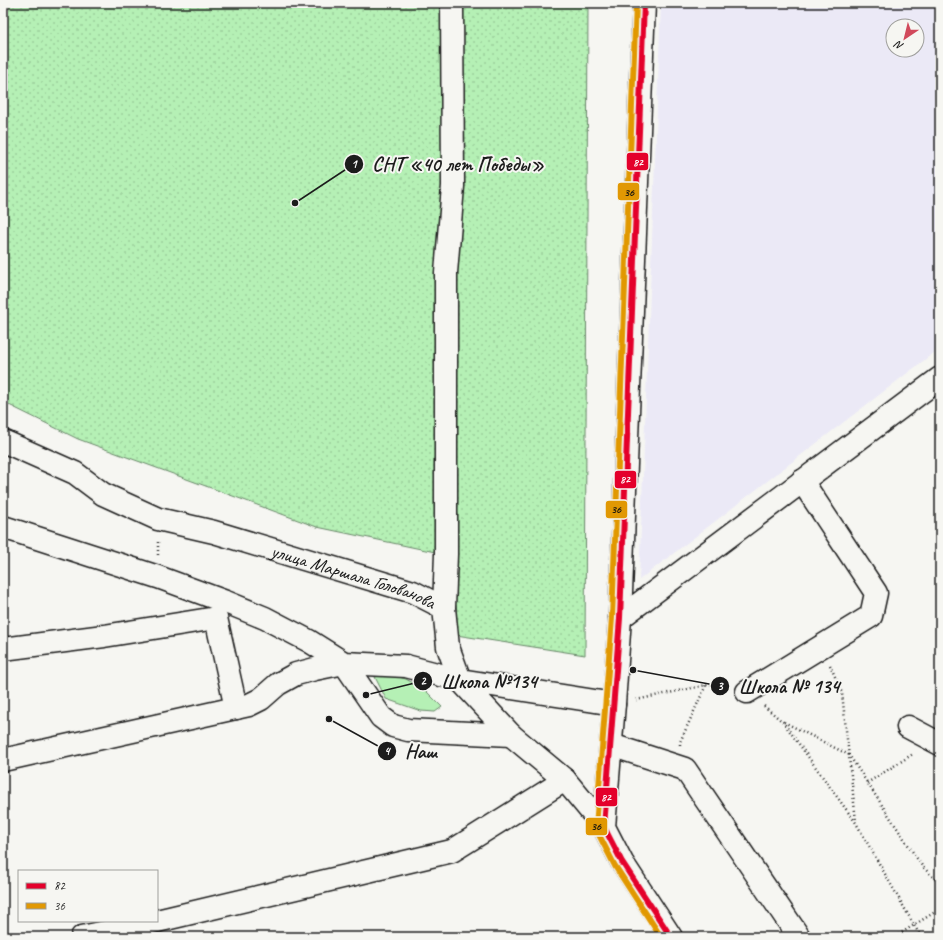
<svg xmlns="http://www.w3.org/2000/svg" width="943" height="940" viewBox="0 0 943 940" font-family="Caveat,sans-serif">
  <style>
    .built { fill: #ebe9f6; fill-rule: evenodd }
    .grass { fill: #b5f0b5; stroke: #688668 }
    .park { fill: url(#park-dots); stroke: #688668 }
    .lines { fill: none; stroke-linecap: round; stroke-linejoin: round }
    .minor-casing { stroke: #1c1c1c; stroke-width: 25 }
    .path { stroke: #1c1c1c; stroke-width: 2.5; stroke-dasharray: 1 3; stroke-linecap: butt }
    .minor { stroke: #f6f6f2; stroke-width: 22 }
    .bus-1-casing { stroke: #f6f6f2; stroke-width: 9 }
    .bus-2-casing { stroke: #f6f6f2; stroke-width: 9 }
    .bus-1 { stroke: #e4002b; stroke-width: 6 }
    .bus-2 { stroke: #e19803; stroke-width: 6 }
    .labels { text-anchor: middle; stroke-width: 4; stroke-linejoin: round; paint-order: stroke }
    .street-label { font-size: 19px; fill: #1c1c1c; stroke: #f6f6f2 }
    .leader { fill: none; stroke: #1c1c1c; stroke-width: 1.5 }
    .callout-dot { fill: #1c1c1c; stroke: #f6f6f2; stroke-width: 1.5 }
    .mark-label { font-size: 12px; text-anchor: middle; font-weight: bold; fill: #fff }
    .callout-label { font-size: 20px; text-anchor: middle; font-weight: bold; fill: #1c1c1c; stroke: #f6f6f2; stroke-width: 4; stroke-linejoin: round; paint-order: stroke }
    .line-badge { stroke: #f6f6f2; stroke-width: 1.5 }
    .badge-label { font-size: 11px; text-anchor: middle; font-weight: bold; fill: #fff }
    .pale-badge-label { font-size: 11px; text-anchor: middle; font-weight: bold; fill: #111 }
  </style>
  <defs>
    <pattern id="park-dots" width="8" height="8" patternUnits="userSpaceOnUse"><rect width="8" height="8" fill="#b5f0b5"/><path d="M2 2h.1M6 6h.1" fill="none" stroke="#9bcd9b" stroke-width="1.8" stroke-linecap="round"/></pattern>
  </defs>
  <rect width="100%" height="100%" fill="#f6f6f2"/>
  <filter id="ink" filterUnits="userSpaceOnUse"><feTurbulence type="fractalNoise" baseFrequency=".025" numOctaves="2"/><feDisplacementMap in="SourceGraphic" scale="8" xChannelSelector="R" yChannelSelector="G"/><feConvolveMatrix kernelMatrix="1 2 1 2 8 2 1 2 1" color-interpolation-filters="sRGB"/></filter>
  <g filter="url(#ink)">
    <!-- built -->
    <path class="built" d="M661 3H940V348L639 580ZM893 26H917V50H893Z"/>
    <!-- grass -->
    <path class="grass" d="M388 674 406 679 425 690 442 707 435 712 421 711 386 699 375 677Z"/>
    <!-- park -->
    <path class="park" d="M3 3H588L585 655 456 635 454 556 317 527 78 439 3 402Z"/>
    <g class="lines">
      <defs>
        <g id="minor">
          <path d="M644 3 620 618 614 704 604 827 622 862 671 937"/>
          <path id="s1" d="M3 441 75 473 103 494 158 519 214 532 413 592 444 608 448 647 460 680 511 735 565 780 604 827"/>
          <path d="M3 527 158 577 226 602 265 618 309 641 344 663 406 666 460 680 614 704"/>
          <path d="M444 608 446 554V273L453 186 452 3"/>
          <path d="M620 618 940 378"/>
          <path d="M3 649 104 636 216 618 236 708"/>
          <path d="M747 692 871 616 876 593 802 481"/>
          <path d="M908 727 940 744"/>
          <path d="M611 745 685 769 799 937"/>
          <path d="M3 760 249 705 261 699 278 684 296 674 315 669 344 663 381 717 393 726 408 730 511 735"/>
          <path d="M157 921 452 851 565 780"/>
          <path d="M82 937 157 921"/>
        </g>
      </defs>
      <!-- minor casing -->
      <use href="#minor" class="minor-casing"/>
      <!-- path -->
      <path class="path" d="M158 542V555
        M830 665 842 693 856 821
        M636 700 706 685 728 683
        M764 706 783 722 856 823 914 925 895 937
        M784 722 849 755 922 866 940 884
        M680 745V742L706 685
        M867 783 913 754
        M921 937 914 925 940 909"/>
      <!-- minor -->
      <use href="#minor" class="minor"/>
      <defs>
        <path id="bus-1" d="M644 3 620 618 604 827 622 862 671 937"/>
        <path id="bus-2" d="M636 3 612 618 596 827 597 831 615 866 661 937"/>
      </defs>
      <!-- bus-1 casing -->
      <use href="#bus-1" class="bus-1-casing"/>
      <!-- bus-2 casing -->
      <use href="#bus-2" class="bus-2-casing"/>
      <!-- bus-1 -->
      <use href="#bus-1" class="bus-1"/>
      <!-- bus-2 -->
      <use href="#bus-2" class="bus-2"/>
    </g>
  </g>
  <g class="labels">
    <!-- street labels -->
    <g class="street-label">
      <text dy="7" stroke="none"><textPath href="#s1" startOffset="378">улица Маршала Голованова</textPath></text>
    </g>
  </g>
  <!-- callouts -->
  <path class="leader" d="M295 203L354 164M366 695L423 681M633 670L720 686M329 719L387 751"/>
  <g class="callout-dot">
    <circle cx="295" cy="203" r="4"/>
    <circle cx="366" cy="695" r="4"/>
    <circle cx="633" cy="670" r="4"/>
    <circle cx="329" cy="719" r="4"/>
    <circle cx="354" cy="164" r="10"/>
    <circle cx="423" cy="681" r="10"/>
    <circle cx="720" cy="686" r="10"/>
    <circle cx="387" cy="751" r="10"/>
  </g>
  <g class="mark-label">
    <text x="354" y="168">1</text>
    <text x="423" y="685">2</text>
    <text x="720" y="690">3</text>
    <text x="387" y="755">4</text>
  </g>
  <g class="callout-label">
    <text x="458" y="171">СНТ «40 лет Победы»</text>
    <text x="489" y="688">Школа №134</text>
    <text x="789" y="693">Школа № 134</text>
    <text x="421" y="758">Наш</text>
  </g>
  <g class="line-badge">
    <rect x="626" y="152" width="23" height="19" rx="4" fill="#e4002b"/>
    <rect x="617" y="182" width="23" height="19" rx="4" fill="#e19803"/>
    <rect x="614" y="470" width="23" height="19" rx="4" fill="#e4002b"/>
    <rect x="605" y="500" width="23" height="19" rx="4" fill="#e19803"/>
    <rect x="595" y="787" width="23" height="20" rx="4" fill="#e4002b"/>
    <rect x="585" y="817" width="23" height="19" rx="4" fill="#e19803"/>
  </g>
  <g class="badge-label">
    <text x="638" y="166">82</text>
    <text x="625" y="483">82</text>
    <text x="606" y="801">82</text>
  </g>
  <g class="pale-badge-label">
    <text x="629" y="196">36</text>
    <text x="616" y="513">36</text>
    <text x="596" y="830">36</text>
  </g>
  <!-- margin -->
  <rect width="943" height="940" fill="none" stroke="#f6f6f2" stroke-width="16"/>
  <rect x="8" y="8" width="927" height="924" fill="none" stroke="#1c1c1c" stroke-width="1.5" filter="url(#ink)"/>
  <!-- legend -->
  <rect x="18" y="870" width="140" height="52" fill="#f6f6f2" stroke="#9f9f9c"/>
  <rect x="26" y="883" width="20" height="6" fill="#e4002b" stroke="#9f9f9c"/>
  <text x="54" y="890" font-size="12" fill="#1c1c1c">82</text>
  <rect x="26" y="903" width="20" height="6" fill="#e19803" stroke="#9f9f9c"/>
  <text x="54" y="910" font-size="12" fill="#1c1c1c">36</text>
  <!-- north arrow -->
  <g transform="translate(905 38) rotate(215)"><circle r="19" fill="#f6f6f2" stroke="#9f9f9c"/>
  <path d="M0-3L7 15L0 10L-7 15Z" fill="#d1495b"/>
  <text y="-6" font-size="11" font-weight="bold" text-anchor="middle" fill="#1c1c1c">N</text>
  </g>
</svg>
